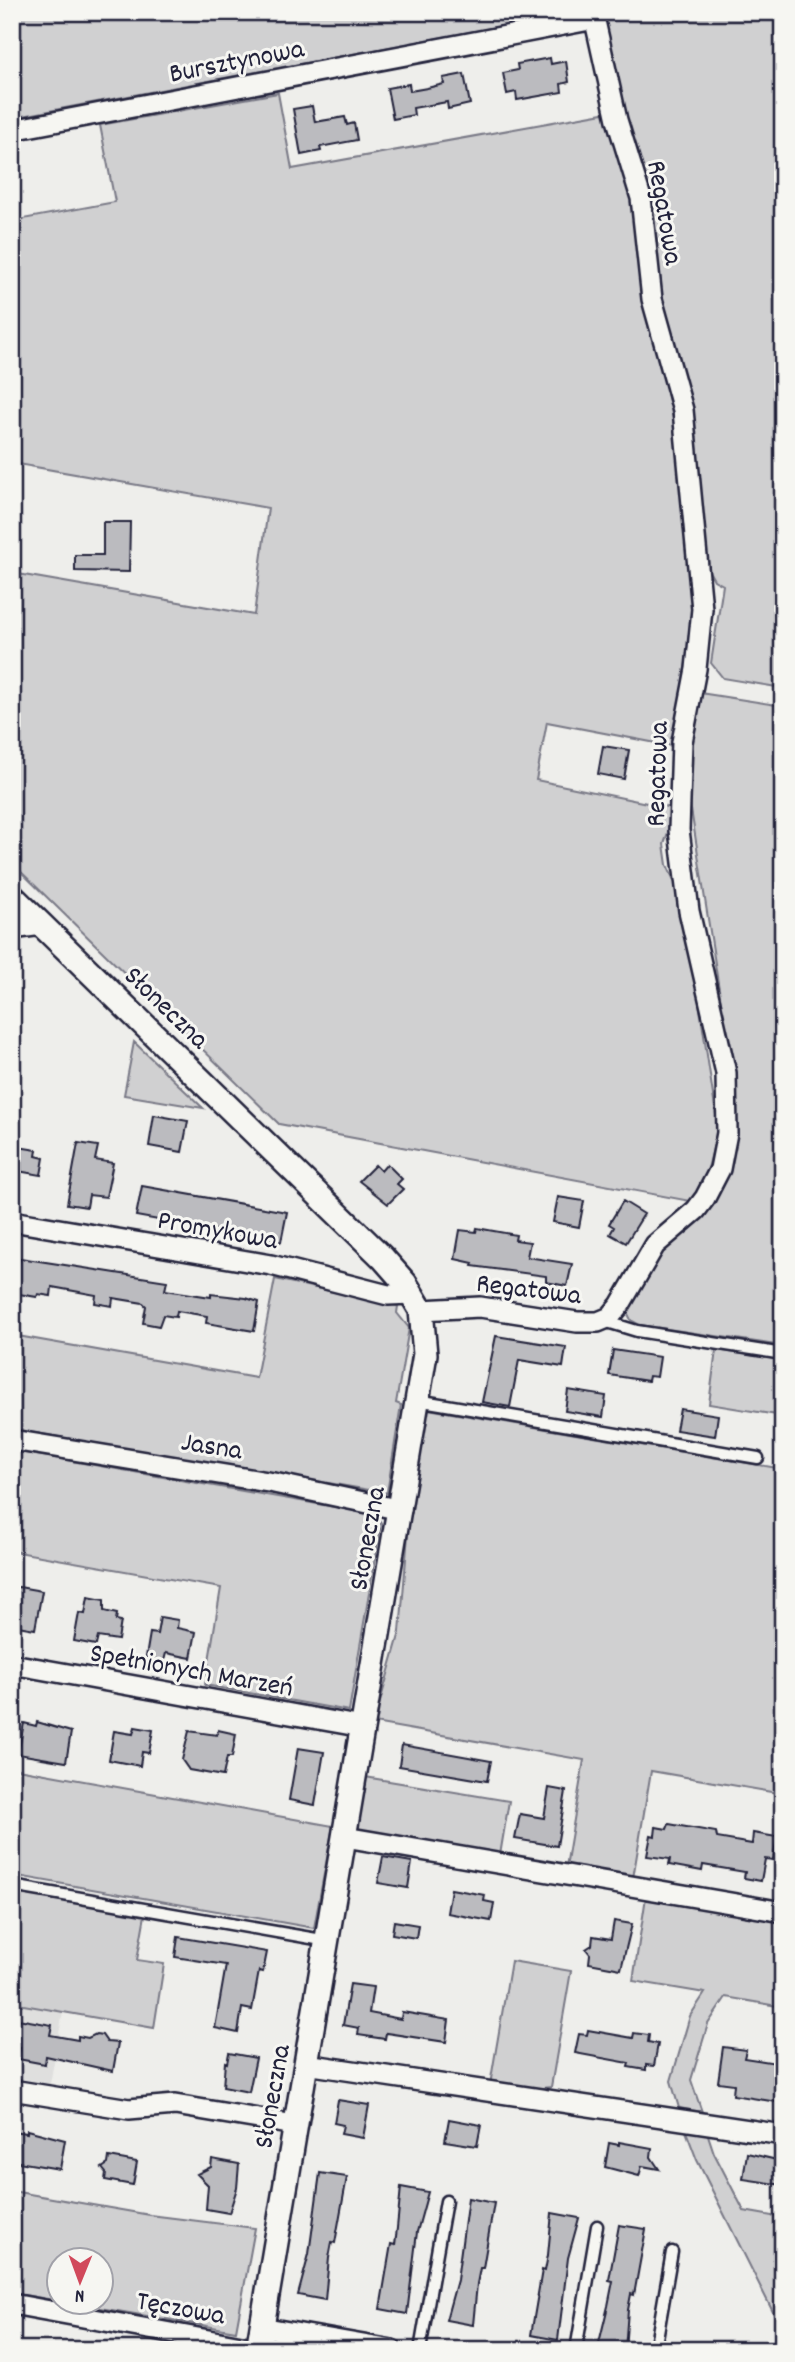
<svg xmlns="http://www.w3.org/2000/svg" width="795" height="2362" viewBox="0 0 795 2362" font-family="Dekko,sans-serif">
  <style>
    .built { fill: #dfdfde }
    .green { fill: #d0d0d1; stroke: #797986; stroke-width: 2 }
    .building { fill: #bbbbbf; stroke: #22223b; stroke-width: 2 }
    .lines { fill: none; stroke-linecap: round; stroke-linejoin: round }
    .service-casing { stroke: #22223b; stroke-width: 15 }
    .minor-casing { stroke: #22223b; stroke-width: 24 }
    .tertiary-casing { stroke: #22223b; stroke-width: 28 }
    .service { stroke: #f6f6f2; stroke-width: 10 }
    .minor { stroke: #f6f6f2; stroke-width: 19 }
    .tertiary { stroke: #f6f6f2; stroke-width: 23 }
    .labels { text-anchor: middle; stroke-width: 6; stroke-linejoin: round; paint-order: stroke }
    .street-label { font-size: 28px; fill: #22223b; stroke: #f6f6f2 }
  </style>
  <rect width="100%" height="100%" fill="#eeeeeb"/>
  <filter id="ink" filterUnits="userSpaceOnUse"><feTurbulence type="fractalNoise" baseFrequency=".0143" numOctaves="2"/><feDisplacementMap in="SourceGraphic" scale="14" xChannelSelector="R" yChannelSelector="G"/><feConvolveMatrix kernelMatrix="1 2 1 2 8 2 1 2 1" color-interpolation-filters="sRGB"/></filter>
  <g filter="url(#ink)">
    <!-- built -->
    <path class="built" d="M12 2003 63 2012 50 2084 12 2077Z"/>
    <!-- green -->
    <path class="green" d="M12 12H576L12 118Z
      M601 12H783V688L723 678 711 663 723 585 714 580 705 564 637 168Z
      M278 93 292 169 609 112 634 197 647 304 678 441 693 622 672 746 547 722 536 780 676 809 664 844 667 865 684 903 718 1128 703 1189 695 1202 279 1124 12 863V573L254 615 268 508 18 464 12 500V221L115 202 100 125Z
      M700 693 783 706V1346L640 1325 631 1320 626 1310 662 1247 712 1201 732 1073 688 790 686 749Z
      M134 1042 203 1108 124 1095Z
      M275 1279 398 1306 397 1313 409 1328 396 1403 401 1405 387 1493 12 1429V1335L256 1378Z
      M716 1350 783 1360V1416L709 1404Z
      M428 1409 783 1469V1794L651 1771 633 1878 566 1867 584 1760 374 1723 400 1632 410 1510Z
      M20 1452 375 1514 381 1523 349 1711 205 1685 221 1588 12 1551V1497Z
      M12 1768 333 1826 314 1928 12 1875Z
      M365 1777 509 1801 500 1855 357 1831Z
      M12 1892 145 1915 137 1960 164 1964 154 2028 12 2003Z
      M646 1897 783 1920V2007L726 1997 708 2024 691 2080 702 2112 679 2108 671 2081 690 2016 705 1993 633 1981Z
      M511 1961 571 1971 551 2087 525 2090 490 2085Z
      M706 2129 714 2153 744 2211 783 2218V2332L697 2160 686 2131Z
      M12 2191 150 2215 255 2228 236 2331 70 2303 102 2302V2260H60L59 2301 12 2293Z"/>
    <!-- building -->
    <path class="building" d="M550 58 551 64 566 61 569 82 561 84 562 92 517 100 516 92 507 94 503 73 518 70 517 64Z
      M464 74 470 104 448 109 447 102 413 108 414 115 393 119 387 88 409 84 410 91 427 88 444 84 443 78Z
      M312 106 315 122 345 117 347 125 354 123 357 140 320 147 321 151 301 155 293 109Z
      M103 522H130L129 572 75 571V555H103Z
      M603 746 629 750 624 779 598 774Z
      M154 1115 188 1121 182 1152 149 1146Z
      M78 1143 98 1146 95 1160 113 1163 106 1197 89 1195 87 1207 67 1204Z
      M12 1146 37 1150 36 1156 44 1158 41 1175 12 1170Z
      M387 1164 402 1179 397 1184 403 1189 388 1204 359 1181 375 1165 381 1171Z
      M142 1186 287 1212 281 1242 136 1216Z
      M558 1197 584 1201 579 1227 553 1222Z
      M623 1201 644 1214 626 1243 610 1234 614 1227 609 1224Z
      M477 1228 516 1235 515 1240 530 1242 527 1257 572 1264 567 1286 546 1282V1276L472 1266 473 1263 455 1259 460 1230 476 1232Z
      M20 1258 167 1281 165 1290 211 1297V1294L246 1298 259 1302 254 1331 206 1323 207 1316 177 1311 176 1317 163 1315 159 1326 143 1323 146 1306 143 1303 113 1298 112 1306 95 1303 96 1295 52 1287 51 1296 38 1294 37 1297 13 1293Z
      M496 1336 566 1347 563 1367 519 1360 510 1407 482 1402Z
      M613 1350 660 1357 657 1377 649 1376 648 1381 609 1375Z
      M568 1390 606 1396 603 1417 565 1411Z
      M680 1409 718 1415 715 1436 676 1430Z
      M19 1587 42 1591 35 1629 12 1625V1588Z
      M88 1597 104 1600V1611L117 1614 116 1620 121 1621 118 1640 98 1637 96 1645 74 1641 79 1613 85 1614Z
      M160 1617 178 1620 177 1628 196 1632 191 1658 166 1653 164 1661 146 1657 150 1633 157 1634Z
      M37 1722 71 1732 66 1762 18 1754 24 1723 36 1726Z
      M135 1727 153 1730 149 1753 142 1752 140 1766 109 1760 114 1731 133 1734Z
      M218 1730 236 1734 232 1757H227L223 1776 189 1770 182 1760 189 1731 217 1735Z
      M402 1745 491 1761 487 1781 399 1766Z
      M298 1748 324 1752 315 1805 289 1800Z
      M549 1788 566 1791 557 1846 515 1839 520 1814 544 1818Z
      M669 1824 716 1832 717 1838 752 1844 753 1833 777 1837 773 1860 765 1859 761 1881 744 1878 745 1872 703 1865 702 1871 669 1865 670 1859 647 1856 651 1835 655 1836 656 1827 667 1829Z
      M383 1857 412 1862 408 1888 378 1883Z
      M451 1889 485 1895 484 1901 494 1903 491 1921 447 1913Z
      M394 1921 418 1925 416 1938 392 1934Z
      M614 1921 632 1924 621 1969 589 1963 590 1954 586 1949 592 1945 593 1936 611 1939Z
      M178 1937 267 1952 263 1972 259 1971 252 2010 242 2008 238 2033 215 2028 226 1965 175 1957Z
      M350 1984 373 1987 369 2013 401 2019 402 2012 449 2020 446 2042 386 2033 385 2039 358 2035 359 2028 343 2025Z
      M12 2018 52 2025 50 2035 78 2040V2036L88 2038 96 2034 102 2035 107 2042 118 2043 113 2071 46 2056 45 2064 18 2059 20 2048 12 2046Z
      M588 2030 633 2038 634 2033 649 2035 648 2042 658 2044 654 2066 646 2065V2070L628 2067 629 2063 575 2053 579 2034 587 2035Z
      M723 2047 746 2050 744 2058 783 2064V2103L733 2095 734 2084 718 2082Z
      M229 2053 256 2058 249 2092 223 2087 225 2062 227 2063Z
      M338 2100 369 2105 363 2138 341 2134 343 2125 334 2123Z
      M449 2119 481 2125 477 2146 445 2141Z
      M27 2130 65 2140 60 2169 12 2161V2131L27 2133Z
      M619 2142 652 2148 651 2157 659 2169 642 2166 639 2176 605 2167 609 2143 619 2145Z
      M747 2153 777 2160 775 2167 783 2168V2185L743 2179Z
      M109 2157 137 2162 133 2185 105 2180 106 2173 102 2168 108 2164Z
      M212 2159 239 2164 237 2188 229 2213 206 2209 208 2185 197 2174 211 2167Z
      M320 2173 347 2177 335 2243 332 2242 329 2258 325 2300 298 2295 309 2254Z
      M401 2187 428 2192 417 2232 407 2314 380 2309 391 2244 395 2245 397 2228Z
      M468 2198 494 2203 483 2268H480L477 2284 473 2325 446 2320 457 2280Z
      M552 2213 579 2218 568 2258 558 2340 531 2335 542 2270 545 2271 548 2255Z
      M619 2225 646 2229 634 2295 631 2294 628 2310 625 2350 598 2347 608 2306 613 2281 609 2280Z"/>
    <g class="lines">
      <defs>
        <path id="service" d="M604 1321 637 1331 783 1354
          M417 1400 758 1458
          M12 1886 328 1941
          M259 2345 290 2350
          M420 2350 446 2201
          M576 2350 597 2226
          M655 2350 672 2252"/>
        <path id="minor" d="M12 130 595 19
          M12 929 42 925
          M12 1221 271 1265 388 1295 413 1294
          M421 1310 480 1307 577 1322H598L610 1317 620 1305 655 1245 696 1210 705 1198 720 1169 727 1133 726 1073 689 911 679 830 682 742 696 669 702 609 683 410 652 299 641 198 617 120 593 12
          M12 1440 274 1483 401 1510
          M12 1664 363 1727
          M345 1837 783 1912
          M306 2064 783 2135
          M12 2090 129 2109 175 2105 295 2125
          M12 2304 258 2349
          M261 2327 392 2350"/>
        <path id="tertiary" d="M12 896 383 1258 405 1283 421 1310 425 1354 258 2350"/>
      </defs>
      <!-- service casing -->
      <use href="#service" class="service-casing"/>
      <!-- minor casing -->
      <use href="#minor" class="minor-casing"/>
      <!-- tertiary casing -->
      <use href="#tertiary" class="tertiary-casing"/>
      <!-- service -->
      <use href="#service" class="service"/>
      <!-- minor -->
      <use href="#minor" class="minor"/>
      <!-- tertiary -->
      <use href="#tertiary" class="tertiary"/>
    </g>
  </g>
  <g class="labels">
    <!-- street labels -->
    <g class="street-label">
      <text transform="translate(236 59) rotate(-11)" y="10">Bursztynowa</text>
      <text transform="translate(667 212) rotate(80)" y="10">Regatowa</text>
      <text transform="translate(655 774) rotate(-88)" y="10">Regatowa</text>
      <text transform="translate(168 1006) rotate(44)" y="10">Słoneczna</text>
      <text transform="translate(218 1228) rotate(10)" y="10">Promykowa</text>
      <text transform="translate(529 1287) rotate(7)" y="10">Regatowa</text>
      <text transform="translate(212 1444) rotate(9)" y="10">Jasna</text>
      <text transform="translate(365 1538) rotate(-80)" y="10">Słoneczna</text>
      <text transform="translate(192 1668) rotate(10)" y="10">Spełnionych Marzeń</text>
      <text transform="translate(270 2096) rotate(-80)" y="10">Słoneczna</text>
      <text transform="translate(181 2306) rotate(10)" y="10">Tęczowa</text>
    </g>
  </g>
  <!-- margin -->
  <rect width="795" height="2362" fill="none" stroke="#f6f6f2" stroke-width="42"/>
  <rect x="21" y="21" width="753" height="2320" fill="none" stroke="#22223b" stroke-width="2.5" filter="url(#ink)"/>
  <!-- north arrow -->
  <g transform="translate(80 2281) rotate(181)"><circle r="33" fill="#f6f6f2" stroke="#a1a1a9" stroke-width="2"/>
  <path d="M0-5L12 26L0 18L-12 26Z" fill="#d1495b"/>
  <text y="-10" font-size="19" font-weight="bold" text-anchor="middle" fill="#22223b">N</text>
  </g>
</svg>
